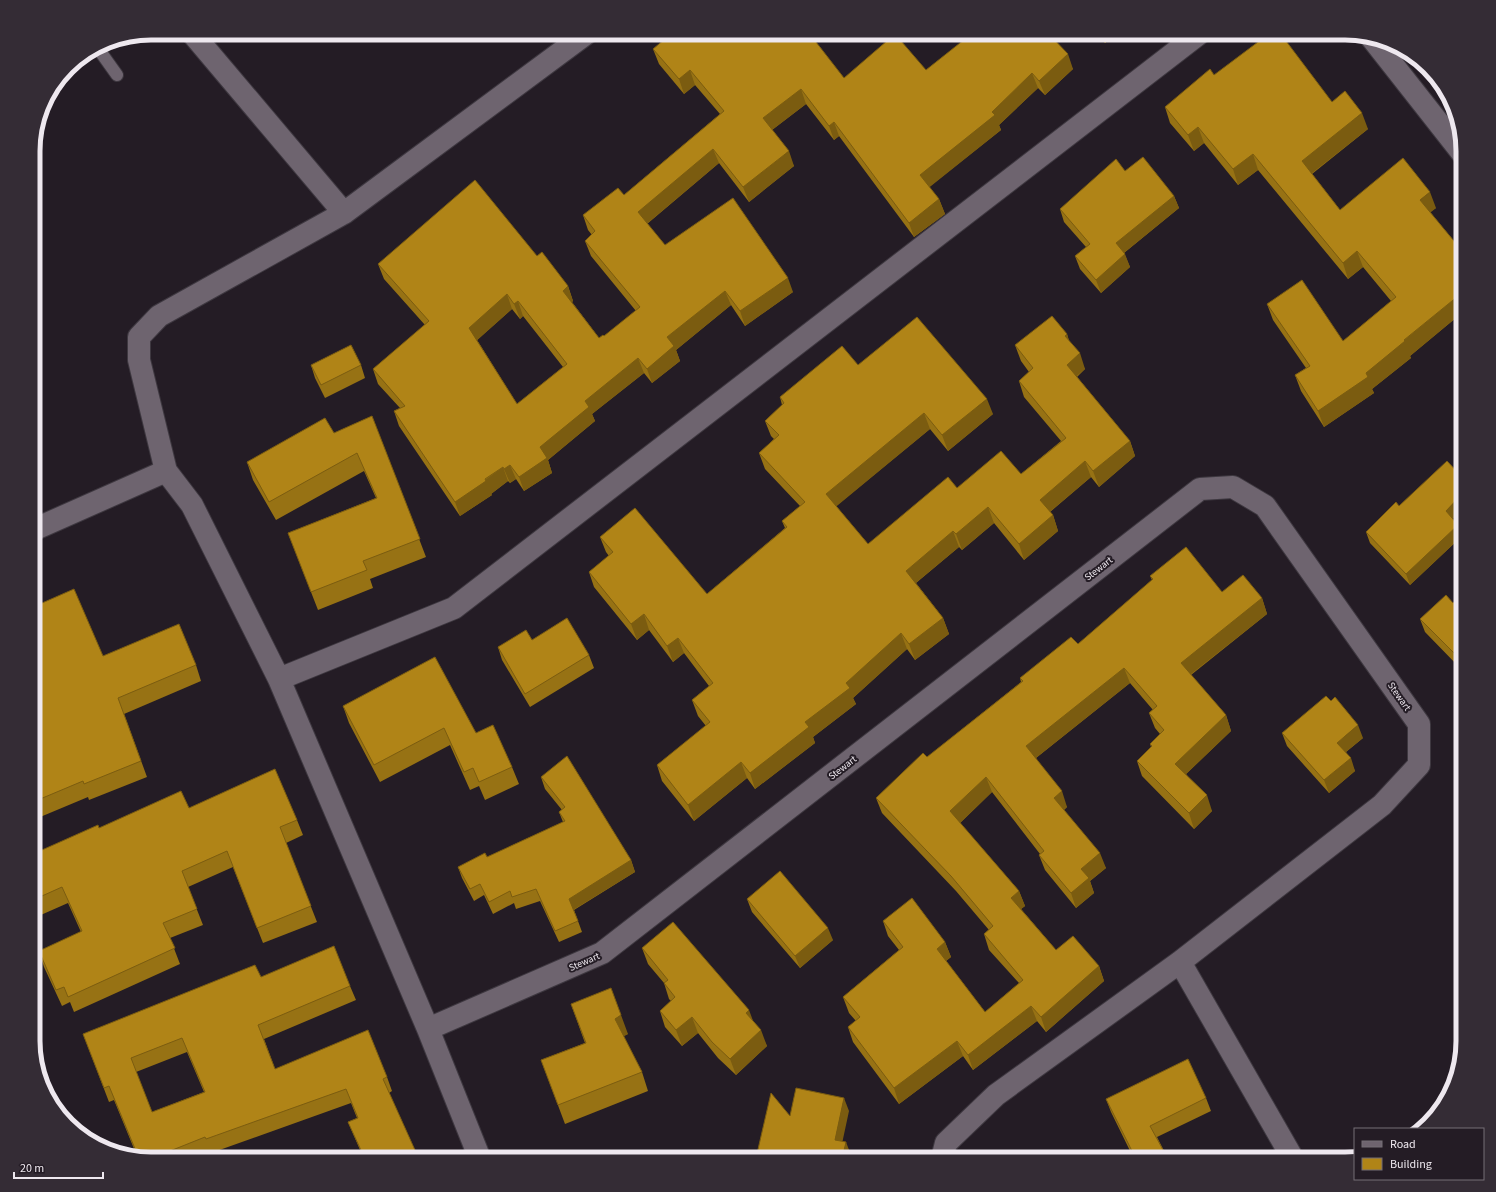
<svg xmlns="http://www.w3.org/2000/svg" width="1496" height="1192" viewBox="0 0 1496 1192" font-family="'Source Sans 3',sans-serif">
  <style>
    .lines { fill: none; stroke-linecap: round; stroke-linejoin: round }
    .service-casing { stroke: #3e3840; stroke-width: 14 }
    .minor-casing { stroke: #3e3840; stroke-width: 24 }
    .service { stroke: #6e646f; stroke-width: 12 }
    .minor { stroke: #6e646f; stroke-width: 22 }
    .wall { fill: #977214; fill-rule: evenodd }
    .shaded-wall { fill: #7b5c10 }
    .building { fill: #b08417; stroke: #7b5c10; fill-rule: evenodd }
    .labels { text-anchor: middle; stroke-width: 4; stroke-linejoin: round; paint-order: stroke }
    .street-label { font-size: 10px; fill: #eee8ef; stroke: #241c25 }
    .rim { fill: none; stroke: #eee8ef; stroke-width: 5 }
  </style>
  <rect width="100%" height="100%" fill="#241c25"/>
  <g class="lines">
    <defs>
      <path id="service" d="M97 47 117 75"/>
      <path id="minor" d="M192 33 344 213
        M1371 37 1463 154
        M166 471 139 360V337L159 316 344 213 587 33
        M33 530 166 471 192 505 279 679 428 1029 480 1159
        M279 679 454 608 1200 33
        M1180 962 1293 1159
        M428 1029 602 953 1200 489 1233 487 1265 506 1419 724V765L1382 805 1180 962 996 1095 946 1143 942 1159"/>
    </defs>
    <!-- service casing -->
    <use href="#service" class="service-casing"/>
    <!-- minor casing -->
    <use href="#minor" class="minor-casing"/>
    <!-- service -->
    <use href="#service" class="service"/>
    <!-- minor -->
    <use href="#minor" class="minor"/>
  </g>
  <!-- wall -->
  <path class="wall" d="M959 33H1048L1073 69 1045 95 1038 88 999 125 1001 130 929 187 939 199 945 214 914 237 839 136 834 140 806 104 772 130 794 166 749 202 719 163 647 224 665 245 793 292 745 326 731 305 676 350 680 361 652 383 644 373 592 414 595 421 548 460 552 473 524 491 516 479 510 483 508 481 491 494 492 495 460 516 399 426 394 411 400 408 378 384 373 369 425 325 384 279 378 264 537 256 568 286 573 301 572 302 599 338 604 336 636 311 591 256 585 241 592 235 588 230 583 215 624 195 720 114 695 85 684 94 659 64 653 49 844 78 926 70 963 41ZM512 309 520 319 523 316 563 367 517 404 477 340Z
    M1096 33H1117L1105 43Z
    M1214 75 1332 102 1368 129 1312 174 1340 210 1436 208 1430 212 1463 252V312L1410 356 1411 358 1372 389 1374 393 1324 427 1301 391 1295 375 1306 368 1273 320 1267 304 1343 341 1391 301 1363 267 1348 279 1258 170 1238 185 1204 143 1194 151 1170 123 1165 107Z
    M1125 171 1174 196 1179 208 1124 253 1130 267 1101 293 1080 269 1075 256 1086 247 1064 222 1060 209Z
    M1067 334 1069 341 1085 369 1077 377 1130 441 1135 456 1099 487 1091 477 1050 512 1053 515 1058 531 1024 560 994 523 962 550 959 547 916 583 943 618 949 634 915 660 907 649 853 698 856 704 813 737 815 743 755 789 747 778 694 821 662 781 657 765 706 726 698 716 692 700 709 686 684 653 673 662 649 630 637 640 594 587 589 572 609 556 606 552 600 537 707 594 785 528 782 521 800 506 765 469 759 453 774 439 771 436 765 421 782 405 780 397 858 365 993 414 948 451 930 429 836 506 868 544 957 488 1021 474 1061 441 1024 397 1019 381 1029 372 1021 361 1015 345Z
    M1463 357V381L1459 376 1455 364Z
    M311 365H361L365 378 325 398 315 378Z
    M372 416 426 557 370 579 373 588 318 610 288 533 376 498 364 471 276 520 253 480 247 462 334 433Z
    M1453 519 1462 536 1410 585 1370 543 1366 532Z
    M1150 576 1222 592 1262 598 1267 614 1191 675 1226 715 1231 731 1186 774 1212 811 1194 829 1142 776 1137 761 1151 747 1150 744 1160 734 1155 728 1149 713 1153 710 1130 683 1036 758 1067 807 1064 810 1106 868 1090 881 1094 893 1076 908 1045 870 1039 855 1040 854 992 792 960 823 1019 891 1025 906 1021 909 1056 950 1099 966 1104 981 1046 1032 1037 1021 973 1070 963 1056 899 1104 853 1042 848 1027 856 1021 849 1013 843 997 899 950 888 936 883 921 945 942 951 957 946 961 985 1012 1019 983 989 950 984 934 989 930 956 891 882 813 876 798 1021 682 1020 678 1078 644 1152 580Z
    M1463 594V666L1460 668 1425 632 1420 619 1453 603Z
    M33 607 103 656 196 665 201 681 124 714 147 777 89 800 88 797 33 820Z
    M532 640 589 655 594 668 530 707 502 660 498 647Z
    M343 706 476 733 512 767 519 784 485 800 479 786 470 790 450 745 380 782 349 723Z
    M1282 733 1363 738 1346 752 1355 771 1329 793 1287 746Z
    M541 777 631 860 635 872 574 910 582 932 559 942 540 901 516 909 514 903 493 914 484 895 474 901 462 878 458 867 487 857 563 822 559 812 562 810 545 789Z
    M189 808 297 820 303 835 286 843 317 922 263 943 233 867 188 887 203 925 170 938 180 964 74 1012 70 1002 62 1006 44 967 39 951 81 932 68 903 34 918 33 916V826L42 850 99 828Z
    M747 899 833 940 800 968 752 912Z
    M642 948 754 1022 767 1046 736 1075 718 1058 698 1033 682 1046 665 1027 660 1011 671 1001 669 999 664 983 648 964Z
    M261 977 350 986 356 1000 264 1039 275 1069 387 1077 392 1091 389 1093 419 1159H364L354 1136 348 1122 357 1118 351 1103 211 1153 210 1151 190 1159H151L137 1156 114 1100 109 1102 83 1034ZM187 1052 204 1092 152 1112 136 1072Z
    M571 1004 628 1034 623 1036 642 1072 648 1091 565 1124 541 1060 585 1043Z
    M1206 1098 1211 1111 1157 1137 1168 1159H1134L1111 1112 1106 1099Z"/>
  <!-- shaded-wall -->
  <path class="shaded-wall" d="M1101 33H1117L1105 43Z
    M1068 54 1073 69 1045 95 1039 81Z
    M690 70 695 85 684 94 679 79Z
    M1032 73 1038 88 999 125 1001 130 926 190 920 175 992 112Z
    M801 89 806 104 768 133 763 118Z
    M1362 113 1368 129 1307 177 1302 161Z
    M834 122 839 136 834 140 829 126Z
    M1198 127 1204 143 1194 151 1188 135Z
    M713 149 719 163 643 227 638 212Z
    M789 151 794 166 749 202 743 187Z
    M1253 154 1258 170 1238 185 1233 169Z
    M1430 192 1436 208 1426 216 1420 200Z
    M1174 196 1179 208 1120 256 1116 243Z
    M939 199 945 214 914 237 909 223Z
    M1357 251 1363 267 1348 279 1343 263Z
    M1125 254 1130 267 1101 293 1096 280Z
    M788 278 793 292 745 326 740 311Z
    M568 286 573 301 568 305 563 291Z
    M725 291 731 305 676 350 680 361 652 383 647 369 667 337Z
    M1463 292V312L1410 356 1411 358 1372 389 1374 393 1324 427 1318 411Z
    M507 294 512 309 474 343 469 328Z
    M518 301 523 316 520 319 514 304Z
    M1067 334 1072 350 1065 336Z
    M1080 353 1085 369 1072 380 1067 365Z
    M638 358 644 373 592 414 595 421 548 460 552 473 524 491 519 477 540 447 585 401Z
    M987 399 993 414 948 451 942 435Z
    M924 413 930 429 832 510 826 494Z
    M1130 441 1135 456 1099 487 1093 471Z
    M1085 461 1091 477 1046 515 1040 500Z
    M510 465 516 479 510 483 504 469Z
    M503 467 508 481 491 494 492 495 460 516 455 502Z
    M1463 493V509L1450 522 1446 511Z
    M988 507 994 523 962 550 956 534Z
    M1053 515 1058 531 1024 560 1019 544Z
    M1458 525 1462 536 1410 585 1406 574Z
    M953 531 959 547 912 586 906 571Z
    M1262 598 1267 614 1186 678 1181 663Z
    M644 614 649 630 637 640 631 624Z
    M943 618 949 634 915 660 909 644Z
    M901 633 907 649 853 698 856 704 813 737 815 743 755 789 750 773 805 722 846 683Z
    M678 638 684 653 673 662 667 646Z
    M1463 649V666L1460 668 1456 655Z
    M1124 668 1130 683 1032 761 1026 746Z
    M1226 715 1231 731 1181 779 1175 764Z
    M1358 725 1363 738 1342 755 1337 743Z
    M1351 758 1355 771 1329 793 1324 780Z
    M741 762 747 778 694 821 688 805Z
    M986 777 992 792 956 827 950 811Z
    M1062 791 1067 807 1059 813 1054 798Z
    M1207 795 1212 811 1194 829 1189 813Z
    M1100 853 1106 868 1090 881 1094 893 1076 908 1071 893 1081 869Z
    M631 860 635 872 573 910 569 899Z
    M1019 891 1025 906 1016 913 1011 898Z
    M828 928 833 940 800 968 795 956Z
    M945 942 951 957 942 964 937 949Z
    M1099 966 1104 981 1046 1032 1041 1017Z
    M1031 1006 1037 1021 973 1070 968 1055Z
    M749 1010 755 1026 746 1013Z
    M621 1015 628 1034 621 1038 615 1019Z
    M692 1017 698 1033 682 1046 676 1030Z
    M761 1030 767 1046 736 1075 730 1059Z
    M957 1041 963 1056 899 1104 894 1088Z
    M844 1098 849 1111 840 1153 835 1140Z
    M846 1142 851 1155 850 1159H842Z"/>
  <!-- building -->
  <path class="building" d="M672 33H809L844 78 895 34 926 70 965 39 960 34 961 33H1048L1068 54 1039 81 1032 73 992 112 995 115 920 175 939 199 909 223 834 122 829 126 801 89 763 118 789 151 743 187 713 149 638 212 665 245 733 198 788 278 740 311 725 291 667 337 674 346 647 369 638 358 585 401 589 407 540 447 547 458 519 477 510 465 504 469 503 467 485 479 486 481 455 502 394 411 405 406 373 369 429 321 378 264 475 180 537 256 542 252 568 286 563 291 599 338 603 335 604 336 640 307 585 241 595 231 583 215 618 188 624 195 724 111 690 70 679 79 653 49ZM507 294 514 304 518 301 567 364 517 404 469 328Z
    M1270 33H1280L1332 102 1345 91 1362 113 1302 161 1340 210 1403 158 1430 192 1420 200 1463 252V292L1404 340 1405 341 1366 373 1368 377 1318 411 1295 375 1310 366 1267 304 1302 280 1343 341 1396 297 1357 251 1343 263 1253 154 1233 169 1198 127 1188 135 1165 107 1210 69 1214 75Z
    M1143 157 1174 196 1116 243 1125 254 1096 280 1075 256 1090 244 1060 209 1116 159 1125 171Z
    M1052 316 1067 334 1065 336 1080 353 1067 365 1130 441 1093 471 1085 461 1040 500 1053 515 1019 544 988 507 956 534 953 531 906 571 943 618 909 644 901 633 846 683 850 688 805 722 809 727 750 773 741 762 688 805 657 765 710 722 692 700 713 683 678 638 667 646 644 614 631 624 589 572 613 552 600 537 635 508 707 594 787 527 782 521 805 502 759 453 779 435 765 421 784 403 780 397 842 346 858 365 917 317 987 399 942 435 924 413 826 494 868 544 948 477 957 488 1001 451 1021 474 1066 438 1019 381 1033 368 1015 345Z
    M351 345 361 365 321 385 311 365Z
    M1463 357V375L1455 364Z
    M372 416 420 539 363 561 367 570 311 592 288 533 377 498 357 453 269 502 247 462 325 418 334 433Z
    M1447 461 1463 478V493L1446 511 1458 525 1406 574 1366 532 1396 502 1399 506Z
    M1186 547 1222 592 1243 575 1262 598 1181 663 1226 715 1175 764 1207 795 1189 813 1137 761 1152 746 1150 744 1164 730 1149 713 1157 706 1124 668 1026 746 1062 791 1054 798 1100 853 1081 869 1089 878 1071 893 1039 855 1044 851 986 777 950 811 1019 891 1011 898 1056 950 1073 936 1099 966 1041 1017 1031 1006 968 1055 957 1041 894 1088 848 1027 860 1017 843 997 903 947 883 921 912 898 945 942 937 949 985 1012 1023 980 984 934 993 926 951 876 876 798 923 753 927 757 1023 681 1020 678 1071 637 1078 644 1153 579 1150 576Z
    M74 589 103 656 179 624 196 665 118 698 141 761 84 784 83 781 33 802V607Z
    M1463 594V649L1456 655 1420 619 1446 595 1453 603Z
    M567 618 589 655 525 694 498 647 526 630 532 640Z
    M435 657 476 733 493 725 512 767 479 782 473 768 464 772 444 728 374 765 343 706Z
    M1326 696 1331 701 1335 697 1358 725 1337 743 1351 758 1324 780 1282 733Z
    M567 756 631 860 569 899 578 921 555 931 536 889 512 897 510 891 489 902 480 884 470 889 458 867 485 853 487 857 565 821 559 812 565 807 541 777Z
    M275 769 297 820 280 827 311 906 257 928 227 851 182 871 197 909 163 923 175 948 68 997 64 987 56 990 39 951 82 931 62 887 33 900V826L42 850 98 825 99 828 181 791 189 808Z
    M780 871 828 928 795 956 747 899Z
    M673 922 749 1010 746 1013 761 1030 730 1059 712 1042 692 1017 676 1030 660 1011 675 997 664 983 668 980 642 948Z
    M334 946 350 986 258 1025 275 1069 368 1030 387 1077 383 1079 419 1159H365L348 1122 358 1118 346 1089 206 1139 205 1137 150 1159 138 1156 109 1086 104 1088 83 1034 255 965 261 977ZM182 1038 205 1092 152 1112 131 1058Z
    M611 988 621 1015 615 1019 642 1072 558 1105 541 1060 586 1043 571 1004Z
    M1188 1059 1206 1098 1150 1126 1168 1159H1136L1106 1099Z
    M796 1088 844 1098 835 1140 846 1142 842 1159H759L756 1158 771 1093 790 1116Z"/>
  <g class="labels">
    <!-- street labels -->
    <g class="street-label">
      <text transform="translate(1098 568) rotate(-38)" y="4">Stewart</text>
      <text transform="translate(1400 696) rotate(55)" y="4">Stewart</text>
      <text transform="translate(842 767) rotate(-38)" y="4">Stewart</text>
      <text transform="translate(584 961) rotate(-24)" y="4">Stewart</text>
    </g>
  </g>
  <!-- crop -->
  <path d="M0 0H1496V1192H0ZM151 40H1345A111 111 0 0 1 1456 151V1041A111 111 0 0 1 1345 1152H151A111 111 0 0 1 40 1041V151A111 111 0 0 1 151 40Z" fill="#342c35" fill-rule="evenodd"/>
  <path class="rim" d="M151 40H1345A111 111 0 0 1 1456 151V1041A111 111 0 0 1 1345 1152H151A111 111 0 0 1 40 1041V151A111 111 0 0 1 151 40Z"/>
  <!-- legend -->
  <rect x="1354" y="1128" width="130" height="52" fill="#241c25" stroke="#756e76"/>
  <rect x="1362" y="1141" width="20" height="6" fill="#6e646f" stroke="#756e76"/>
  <text x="1390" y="1148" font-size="12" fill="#eee8ef">Road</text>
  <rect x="1362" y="1158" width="20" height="12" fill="#b08417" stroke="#756e76"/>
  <text x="1390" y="1168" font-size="12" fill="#eee8ef">Building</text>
  <!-- scale -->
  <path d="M14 1172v6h89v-6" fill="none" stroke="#eee8ef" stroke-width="2"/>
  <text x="20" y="1172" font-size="12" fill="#eee8ef" stroke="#241c25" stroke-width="3" paint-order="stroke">20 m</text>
</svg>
